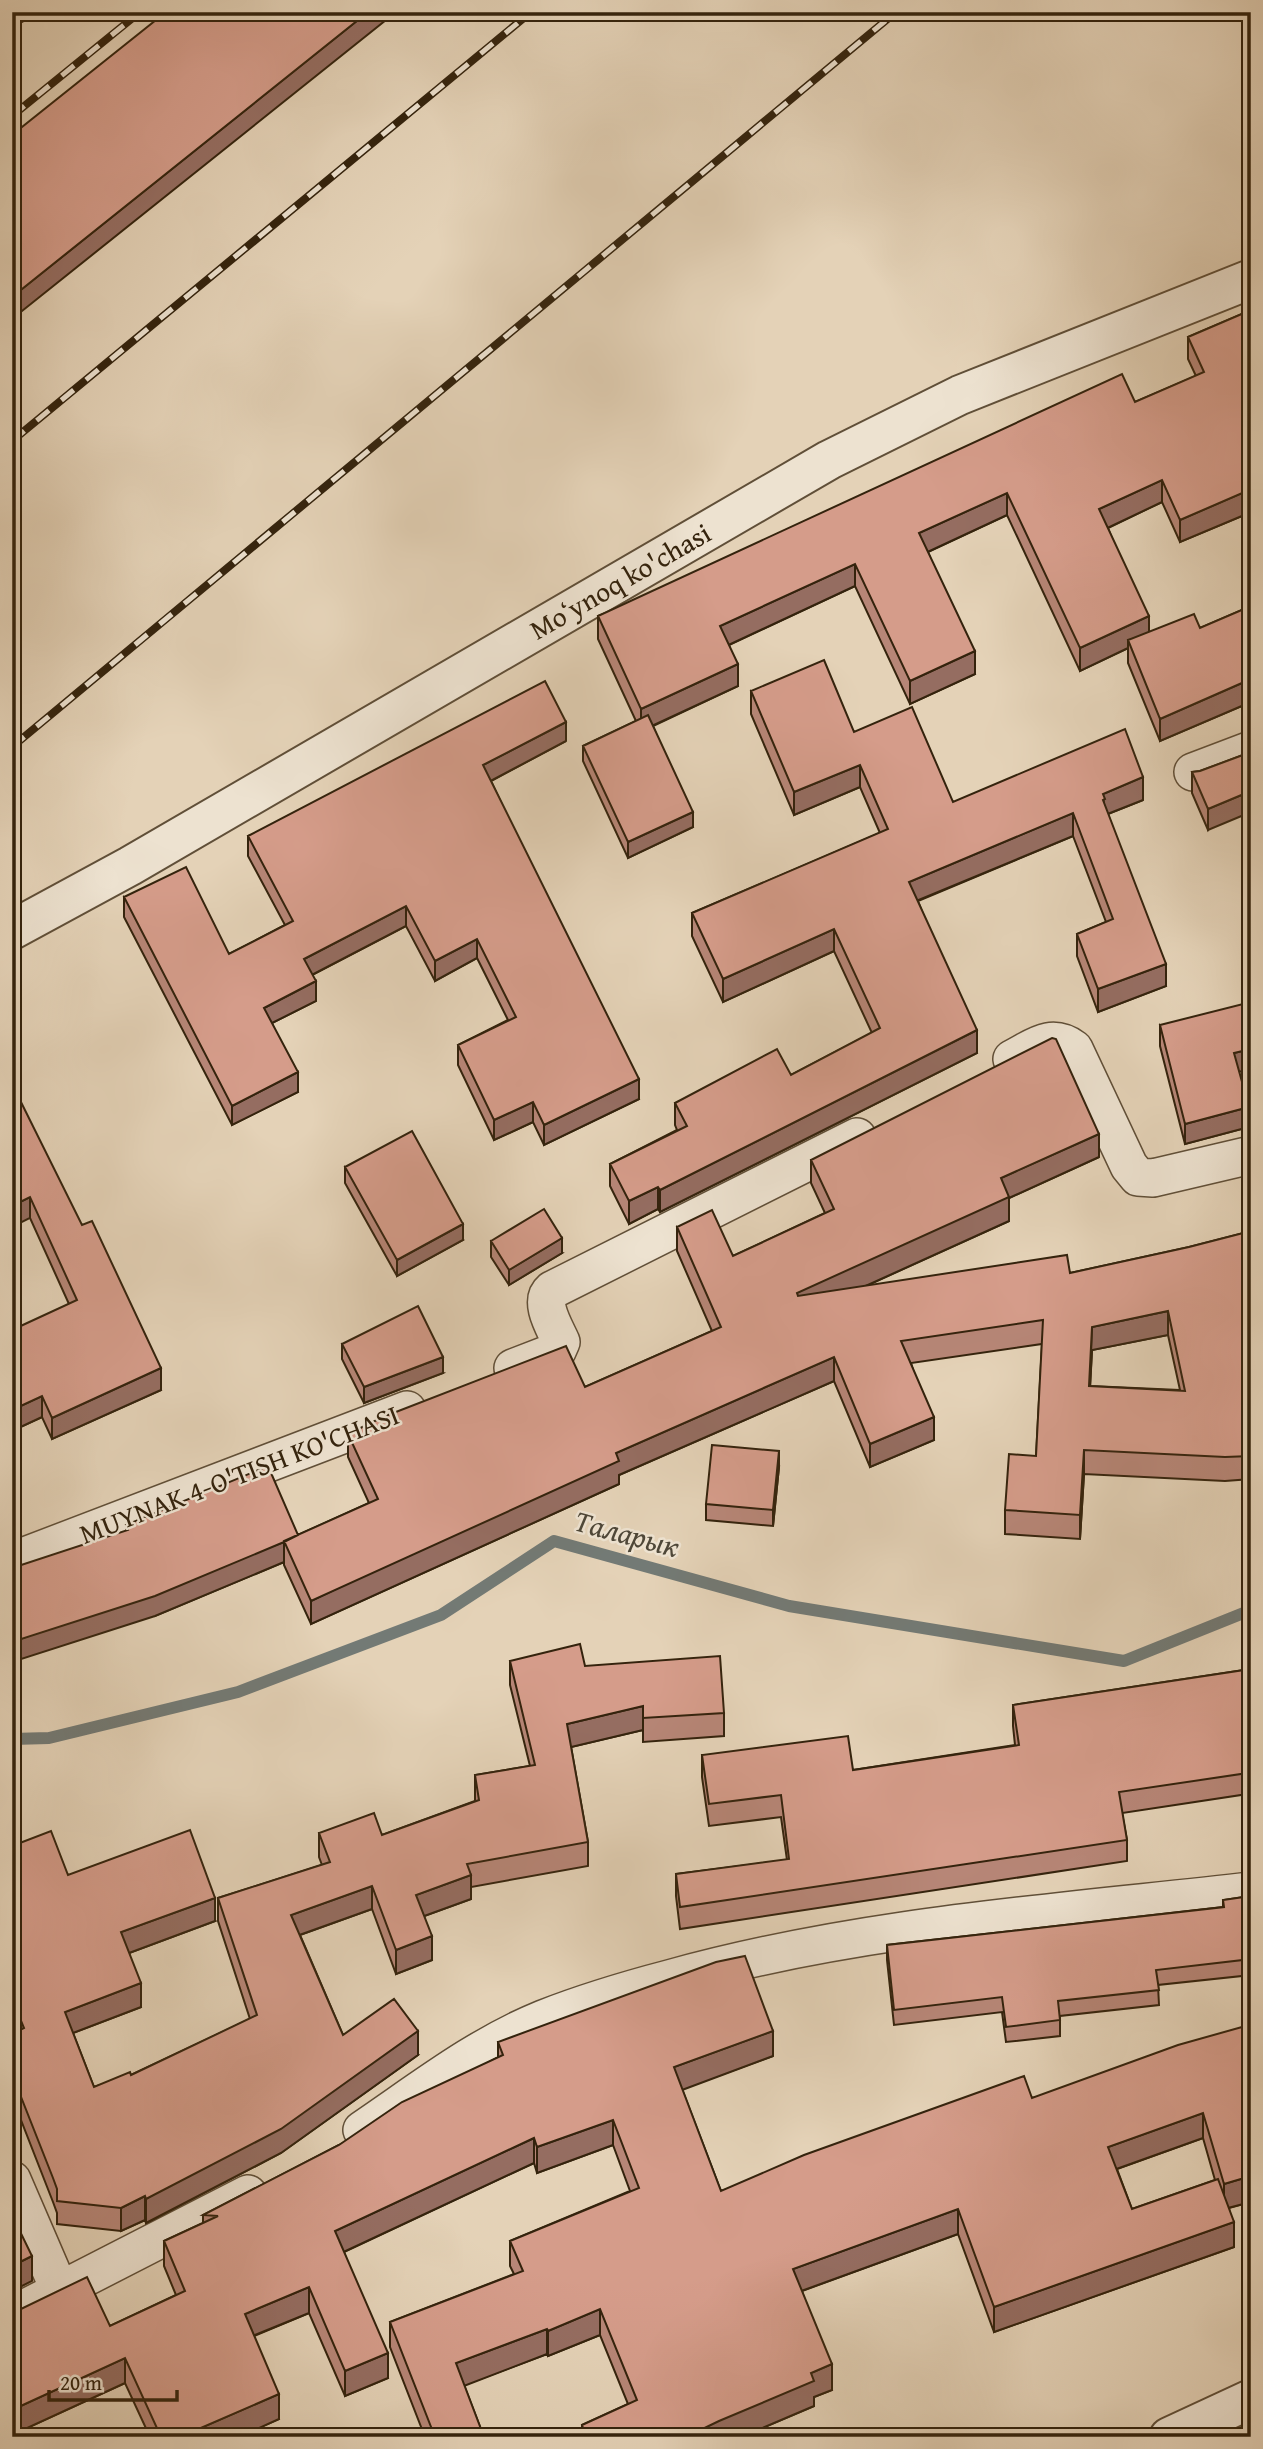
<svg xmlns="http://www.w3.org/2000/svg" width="1263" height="2449" viewBox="0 0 1263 2449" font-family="'Gentium Book Plus',serif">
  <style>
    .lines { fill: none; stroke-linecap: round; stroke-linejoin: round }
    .stream { stroke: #737a75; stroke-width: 12 }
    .minor-casing { stroke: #604f38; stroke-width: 40 }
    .tertiary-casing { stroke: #604f38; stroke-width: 42 }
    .minor { stroke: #ede2d0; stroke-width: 37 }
    .tertiary { stroke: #ede2d0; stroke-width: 38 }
    .rail-casing { stroke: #34230d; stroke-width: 8 }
    .rail { stroke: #ede2d0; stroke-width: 5; stroke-dasharray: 16; stroke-linecap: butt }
    .wall { fill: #b78677; stroke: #34230d; stroke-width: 2; fill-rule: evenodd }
    .shaded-wall { fill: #956d61; stroke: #34230d; stroke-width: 2 }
    .building { fill: #d59c8a; stroke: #34230d; stroke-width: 2; fill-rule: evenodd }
    .labels { text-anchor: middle; stroke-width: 5; stroke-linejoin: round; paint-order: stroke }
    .street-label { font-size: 28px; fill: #34230d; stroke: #ede2d0 }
    .water-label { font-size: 30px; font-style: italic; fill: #4e4738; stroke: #ede2d0 }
  </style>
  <rect width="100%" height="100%" fill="#e4d2b7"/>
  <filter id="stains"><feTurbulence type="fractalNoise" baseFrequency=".00286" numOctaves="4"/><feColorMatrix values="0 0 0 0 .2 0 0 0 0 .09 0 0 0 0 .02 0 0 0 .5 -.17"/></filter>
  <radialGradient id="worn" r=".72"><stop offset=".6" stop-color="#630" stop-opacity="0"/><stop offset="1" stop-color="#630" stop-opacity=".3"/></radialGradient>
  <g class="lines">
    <!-- stream -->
    <path class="stream" d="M12 1739 49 1738 238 1692 441 1615 554 1541 789 1606 1124 1661 1251 1610"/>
    <defs>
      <path id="minor" d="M1193 772 1251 750
        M1012 1059C1035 1047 1051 1032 1074 1049L1129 1166 1138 1177 1153 1178 1251 1155
        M513 1368 557 1351 561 1342C555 1328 538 1302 552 1290L857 1137
        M12 1561 407 1410
        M362 2130C421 2090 477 2046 543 2019 584 2003 627 1990 669 1979 859 1926 1056 1913 1251 1891
        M12 2180 59 2289
        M12 2315 248 2194"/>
      <path id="tertiary" d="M12 930 130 866 829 460 960 395 1251 279
        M1169 2437 1251 2399"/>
    </defs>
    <!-- minor casing -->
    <use href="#minor" class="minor-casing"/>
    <!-- tertiary casing -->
    <use href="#tertiary" class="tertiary-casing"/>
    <!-- minor -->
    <use href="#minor" class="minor"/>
    <!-- tertiary -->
    <use href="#tertiary" class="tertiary"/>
    <defs>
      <path id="rail" d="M12 24 34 12
        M12 116 140 12
        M12 441 531 12
        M12 747 896 12"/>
    </defs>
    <!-- rail casing -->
    <use href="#rail" class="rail-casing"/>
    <!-- rail -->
    <use href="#rail" class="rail"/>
  </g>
  <!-- wall -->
  <path class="wall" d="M1251 310V516L1249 513 1180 542 1162 502 1108 528 1149 632 1200 628 1251 606V702L1160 741 1128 663V648L1080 671 1007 515 928 552 975 674 910 704 855 586 729 645 738 686 653 726 693 827 628 858 583 761V746L636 721 598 639V616L1135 402 1196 376 1188 359V337Z
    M751 691 854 732 953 802 1143 800 1108 814 1166 986 1098 1012 1077 956V934L1106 922 1073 836 918 901 977 1053 660 1212 658 1209 629 1224 610 1186V1164L677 1130 675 1125V1103L791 1075 872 1033 834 951 723 1002 692 936V913L880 833 860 787 794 815 751 714Z
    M566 741 491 781 639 1099 544 1145 533 1122 494 1140 458 1065V1045L508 1020 477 958 435 981 406 926 312 975 316 1001 272 1023 298 1092 232 1125 124 917V897L229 954 285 925 248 856V836Z
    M1251 752 1208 830 1192 793V772L1200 771Z
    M1160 1025 1239 1072 1249 1127 1185 1144 1160 1046Z
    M12 1087 161 1390 52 1439 42 1417 12 1431 69 1304 30 1218Z
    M1099 1157 1009 1198V1221L866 1286 1070 1273 1189 1247 1251 1231V1479L1225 1481 1084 1474 1080 1539 1005 1534V1510L1036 1456 1042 1344 911 1363 934 1440 870 1467 834 1381 619 1475V1484L311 1624 284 1565V1562L155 1616 126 1531V1525L298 1535 369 1503 348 1457V1434L585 1387 712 1331 677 1251V1227L733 1256 825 1213 811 1183V1160ZM1168 1335 1180 1390 1090 1386 1092 1350Z
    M345 1167 463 1240 397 1276 345 1183Z
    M491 1241 562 1253 509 1285 491 1257Z
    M342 1344 443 1373 364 1403 342 1359Z
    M779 1467 773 1526 706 1520V1504Z
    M510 1661 585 1666 724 1713V1736L643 1742V1730L571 1747 588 1842V1866L471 1887V1899L424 1916 432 1960 396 1974 372 1909 300 1935 343 2035 418 2055 281 2153 146 2223 145 2220 121 2231 57 2224V2213L53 2202 12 2097V2034L16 2032 12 2023V1846L68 1875 215 1921 129 1953 141 2007 73 2033 94 2087 131 2075 250 2019 218 1921V1898L322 1865 319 1857V1833L382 1835 475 1801V1775L530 1766 510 1685Z
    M1251 1669V1810L1248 1794 1122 1813 1127 1840V1861L680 1929 676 1896V1874L787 1860 781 1817 709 1826 702 1777V1755L853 1770 1015 1745 1013 1726V1705Z
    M1251 1896V1975L1158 1985 1159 2005 1060 2016V2036L1006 2042 1002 2012 894 2025 887 1960V1945L1223 1907V1900Z
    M498 2042 773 2056 682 2089 721 2191 1032 2098 1251 2055V2202L1229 2208 1234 2247 994 2332 958 2234 802 2291 832 2390 814 2397V2406L741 2437H582V2425L628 2404 600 2335 548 2356 547 2354 464 2385 484 2437H425L390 2347V2322L514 2274 510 2266V2241L630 2191 613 2145 537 2173 534 2163 344 2252 388 2378 345 2396 309 2313 254 2336 279 2419 239 2437H150L125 2383 12 2435V2310L110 2326 176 2295 164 2266V2241L203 2223V2215L339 2145 498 2057ZM1203 2138 1215 2180 1132 2209 1117 2169Z"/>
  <!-- shaded-wall -->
  <path class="shaded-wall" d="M368 12H396L12 319V297Z
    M1162 480V502L1099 532V509Z
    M1249 490V513L1180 542V520Z
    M1007 493V515L919 556V533Z
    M855 564V586L720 649V626Z
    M1149 616V638L1128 640V648L1080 671V648Z
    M975 651V674L910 704V681Z
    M738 664V686L641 731V709Z
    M1251 679V702L1160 741V719Z
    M566 722V741L483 785V765Z
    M860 765V787L794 815V792Z
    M1143 777V800L1105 815 1103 794Z
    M1251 791V812L1208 830V809Z
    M693 812V827L628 858V842Z
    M1073 813V836L909 904V882Z
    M406 906V926L304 979V959Z
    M834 929V951L723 1002V979Z
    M477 939V958L435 981V961Z
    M1166 964V986L1098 1012V989Z
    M316 981V1001L264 1027V1008Z
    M977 1030V1053L660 1212V1190Z
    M1251 1049V1069L1234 1073V1053Z
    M298 1072V1092L232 1125V1106Z
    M639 1079V1099L544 1145V1125Z
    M533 1102V1122L494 1140V1120Z
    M1249 1107V1127L1185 1144V1124Z
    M1099 1134V1157L1009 1198V1221L797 1317V1293L1001 1178Z
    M658 1187V1209L629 1224V1201Z
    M30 1197V1218L12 1227V1206Z
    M463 1224V1240L397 1276V1260Z
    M562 1238V1253L509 1285V1270Z
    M1168 1311V1335L1092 1350 1089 1409 1092 1327Z
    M443 1357V1373L364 1403V1387Z
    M834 1357V1381L619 1475V1484L311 1624V1601L616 1453Z
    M161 1368V1390L52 1439V1418Z
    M42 1396V1417L12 1431V1410Z
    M934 1417V1440L870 1467V1444Z
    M1084 1450V1474L1080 1539V1515Z
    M779 1451V1467L773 1526V1510Z
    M284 1542V1562L155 1616 12 1662V1642Z
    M643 1706V1730L567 1748V1724Z
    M471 1875V1899L416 1919V1895Z
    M372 1886V1909L291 1938V1915Z
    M215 1898V1921L121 1956V1932Z
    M432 1936V1960L396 1974V1950Z
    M141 1983V2007L65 2036V2012Z
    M418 2031V2055L281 2153 146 2223V2199Z
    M773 2031V2056L674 2093V2067Z
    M1203 2113V2138L1108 2172V2147Z
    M613 2120V2145L537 2173V2147Z
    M534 2138V2163L335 2256V2231Z
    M1251 2176V2202L1224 2209V2184Z
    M145 2196V2220L121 2231V2208Z
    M958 2209V2234L793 2294V2269Z
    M1234 2222V2247L994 2332V2307Z
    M32 2256V2281L12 2291V2266Z
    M309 2287V2313L245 2339V2314Z
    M600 2309V2335L548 2356V2331Z
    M547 2329V2354L456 2389V2363Z
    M388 2353V2378L345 2396V2371Z
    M125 2358V2383L12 2435V2410Z
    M832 2364V2390L814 2397V2406L741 2437H686L811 2373Z
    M279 2394V2419L239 2437H180Z"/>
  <!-- building -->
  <path class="building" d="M166 12H368L12 297V135Z
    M1251 310V494L1249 490 1180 520 1162 480 1099 509 1149 616 1080 648 1007 493 919 533 975 651 910 681 855 564 720 626 738 664 641 709 598 616 1122 374 1135 402 1204 372 1188 337Z
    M1251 606V679L1160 719 1128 640 1194 614 1200 628Z
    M824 660 854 732 912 707 953 802 1125 729 1143 777 1103 794 1105 799 1103 800 1166 964 1098 989 1077 934 1113 919 1073 813 909 882 977 1030 660 1190 658 1187 629 1201 610 1164 687 1126 675 1103 777 1049 791 1075 880 1028 834 929 723 979 692 913 888 829 860 765 794 792 751 691Z
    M545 681 566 722 483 765 639 1079 544 1125 533 1102 494 1120 458 1045 516 1017 477 939 435 961 406 906 304 959 316 981 264 1008 298 1072 232 1106 124 897 186 867 229 954 293 921 248 836Z
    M648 715 693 812 628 842 583 746Z
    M1251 752V791L1208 809 1192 772 1200 771Z
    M1251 1002V1049L1234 1053 1249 1107 1185 1124 1160 1025Z
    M1052 1038 1056 1039 1099 1134 1001 1178 1009 1197 797 1293 798 1296 1067 1255 1070 1273 1189 1247 1251 1231V1456L1225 1457 1084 1450 1080 1515 1005 1510 1009 1454 1036 1456 1043 1320 901 1341 934 1417 870 1444 834 1357 616 1453 619 1461 311 1601 284 1541 378 1499 348 1434 383 1417 566 1346 585 1387 721 1327 677 1227 712 1210 733 1256 834 1209 811 1160ZM1168 1311 1185 1391 1089 1386 1092 1327Z
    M13 1086 82 1225 92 1221 161 1368 52 1418 42 1396 12 1410V1330L77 1300 30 1197 12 1206Z
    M412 1131 463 1224 397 1260 345 1167Z
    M544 1209 562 1238 509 1270 491 1241Z
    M418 1306 443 1357 364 1387 342 1344Z
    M712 1445 779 1451 773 1510 706 1504Z
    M268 1466 298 1535 284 1542 155 1596 12 1642V1568L128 1530 126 1525Z
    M580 1644 585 1666 720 1656 724 1713 643 1718V1706L567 1724 588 1842 467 1864 471 1875 416 1895 432 1936 396 1950 372 1886 291 1915 343 2035 394 1999 418 2031 281 2129 146 2199 145 2196 121 2208 57 2201V2189L53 2178 12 2074V2034L24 2028 12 1999V1896L15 1895 12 1889V1846L51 1831 68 1875 190 1830 215 1898 121 1932 141 1983 65 2012 94 2087 130 2072 131 2075 257 2015 218 1898 330 1862 319 1833 374 1813 382 1835 479 1800 475 1775 535 1765 510 1661Z
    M1251 1669V1789L1248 1773 1119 1792 1127 1840 680 1907 676 1874 789 1859 781 1795 709 1804 702 1755 848 1736 853 1770 1019 1745 1013 1705Z
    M1251 1896V1959L1156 1970 1159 1990 1058 2001 1060 2020 1006 2027 1002 1997 894 2010 887 1945 1224 1907 1223 1900Z
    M745 1956 773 2031 674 2067 721 2191 804 2155 1024 2076 1032 2098 1178 2045 1242 2027 1251 2055V2176L1224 2184 1203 2113 1108 2147 1132 2209 1218 2179 1234 2222 994 2307 958 2209 793 2269 832 2364 811 2373 814 2381 719 2421 686 2437H586L582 2425 637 2400 600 2309 548 2331 547 2329 456 2363 484 2437H435L390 2322 523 2271 510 2241 639 2188 613 2120 537 2147 534 2138 335 2231 388 2353 345 2371 309 2287 245 2314 279 2394 180 2437H161L125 2358 12 2410V2310L21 2309 87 2277 110 2326 185 2291 164 2241 218 2216 203 2215 339 2145 402 2102 503 2055 498 2042 716 1962Z
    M12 2215 32 2256 12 2266Z"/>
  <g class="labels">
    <!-- street labels -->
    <g class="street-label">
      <text transform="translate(620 581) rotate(-30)" y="10">Moʻynoq ko'chasi</text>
      <text transform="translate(239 1474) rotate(-21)" y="10">MUYNAK 4-O'TISH KO'CHASI</text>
    </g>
    <!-- water labels -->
    <g class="water-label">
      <text transform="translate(627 1534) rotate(15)" y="10">Таларык</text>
    </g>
  </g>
  <!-- margin -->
  <rect width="1263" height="2449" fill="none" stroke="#e4d2b7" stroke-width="42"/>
  <rect x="14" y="14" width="1235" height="2421" fill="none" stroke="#34230d" stroke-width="3.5"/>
  <rect x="21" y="21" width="1221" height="2407" fill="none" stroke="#34230d" stroke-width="2"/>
  <!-- scale -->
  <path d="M49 2390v10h128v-10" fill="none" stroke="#34230d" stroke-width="3.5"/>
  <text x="60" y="2390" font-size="21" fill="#34230d" stroke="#ede2d0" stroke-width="5" paint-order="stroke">20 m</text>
  <rect width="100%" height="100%" filter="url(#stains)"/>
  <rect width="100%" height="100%" fill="url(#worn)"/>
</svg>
